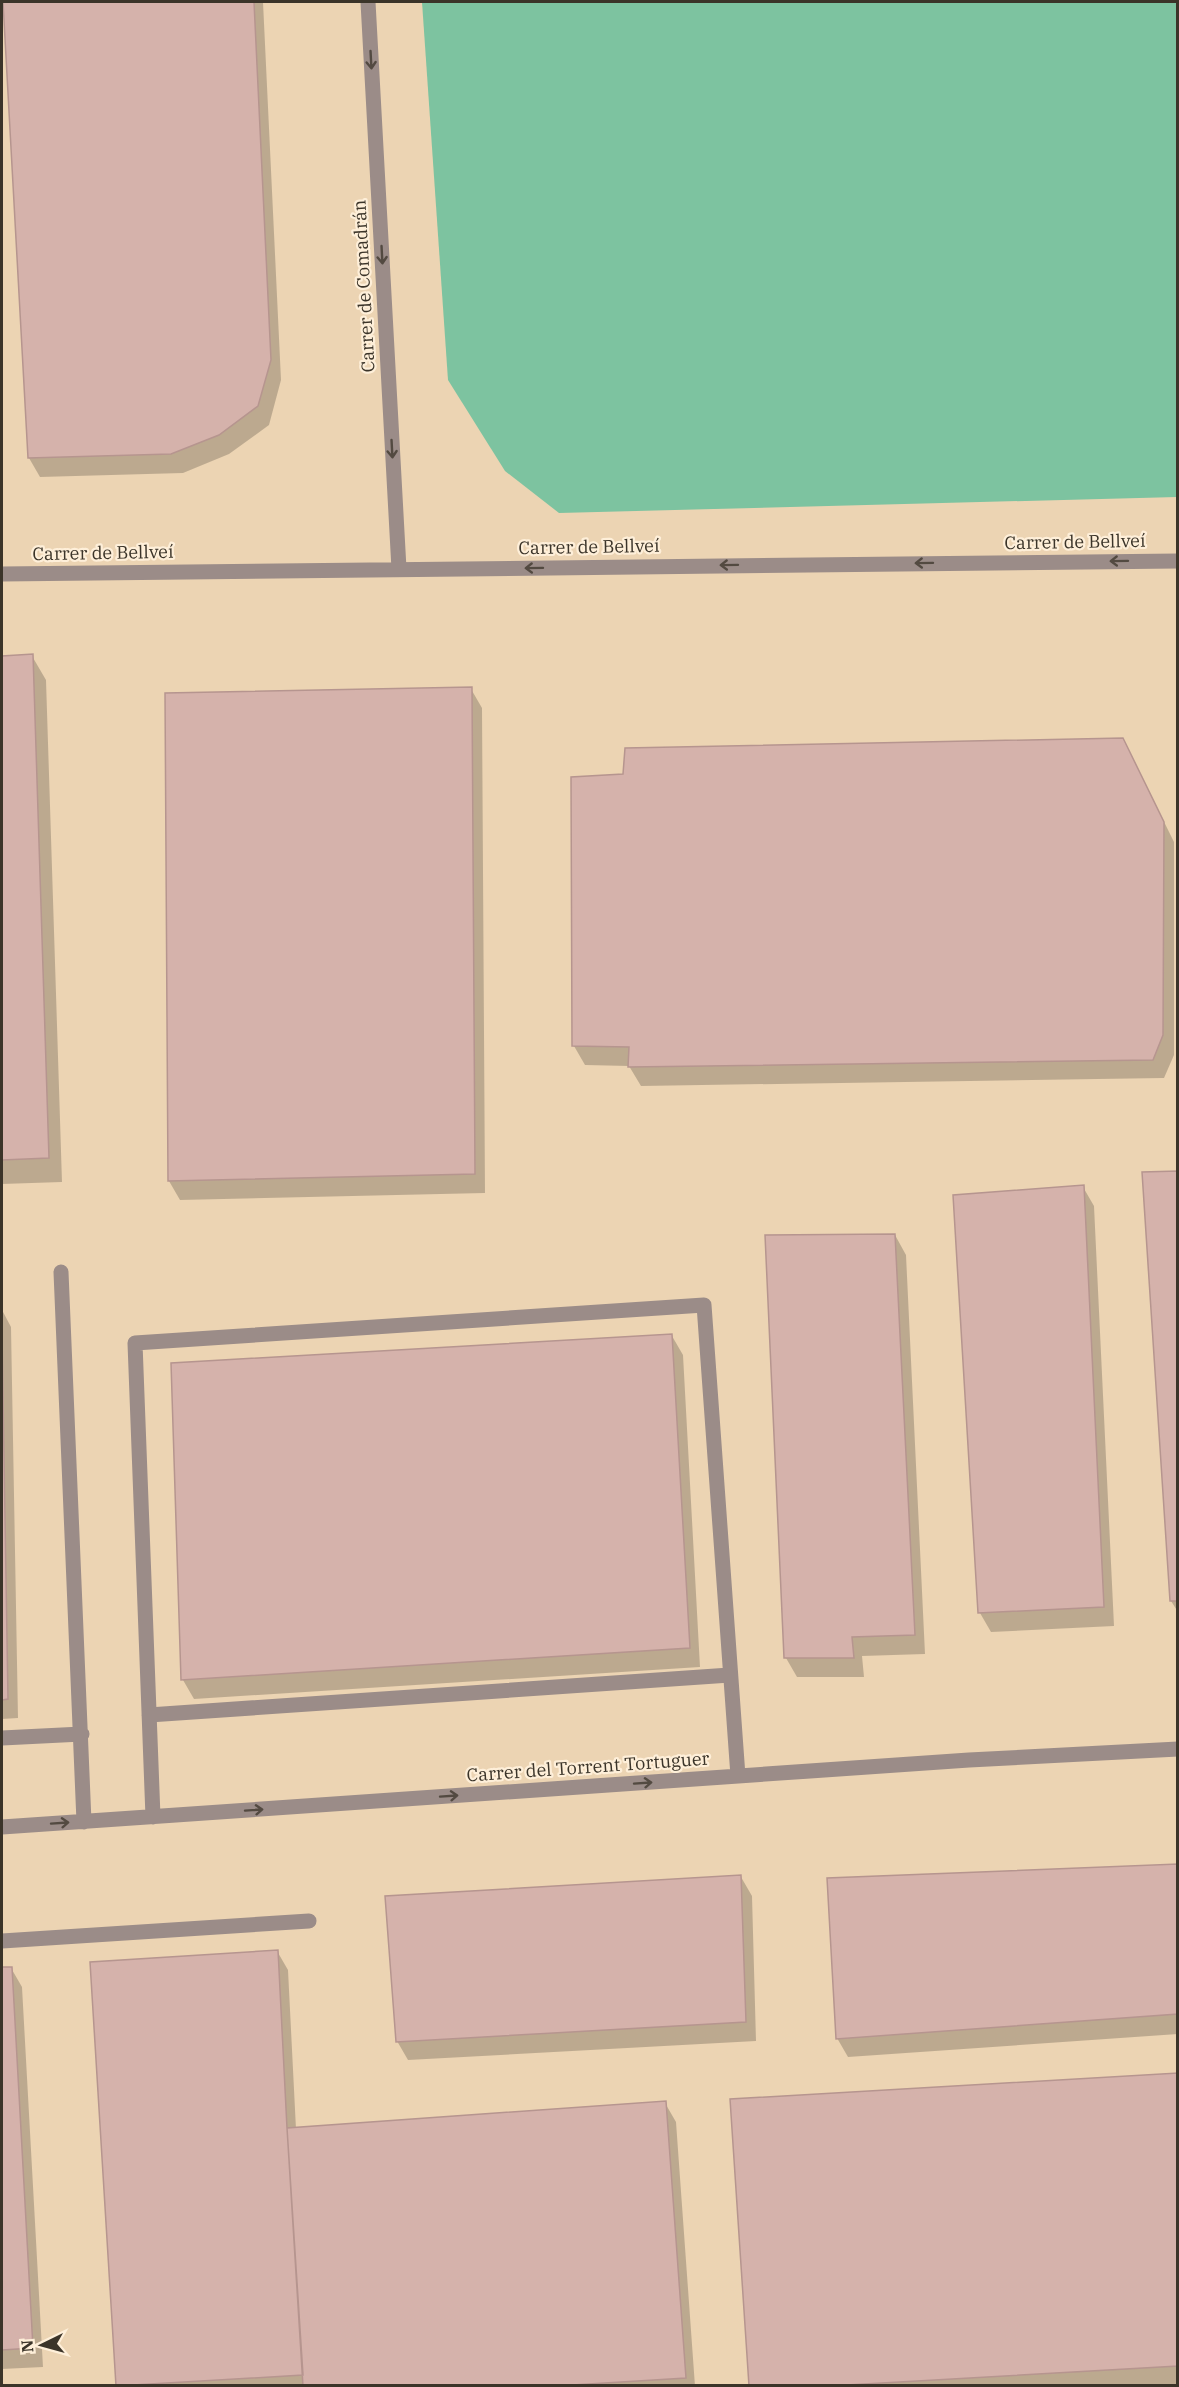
<svg xmlns="http://www.w3.org/2000/svg" width="1179" height="2387" viewBox="0 0 1179 2387" font-family="'IBM Plex Serif',serif">
  <style>
    .built { fill: #ecd4b3 }
    .green { fill: #7dc3a0 }
    .shadow { fill: #0003 }
    .building { fill: #d5b2ab; stroke: #b6958f; stroke-width: 1.5 }
    .lines { fill: none; stroke-linecap: round; stroke-linejoin: round }
    .minor { stroke: #9b8c88; stroke-width: 15 }
    .oneway { stroke: #534a41 }
    .labels { text-anchor: middle; stroke-width: 4.5; stroke-linejoin: round; paint-order: stroke }
    .street-label { font-size: 18px; fill: #3b3429; stroke: #feefd9 }
  </style>
  <rect width="100%" height="100%" fill="#f4e1c6"/>
  <!-- built -->
  <path class="built" d="M2 2H1177V2385H2Z"/>
  <!-- green -->
  <path class="green" d="M422 2H1177V497L559 513 505 471 448 380Z"/>
  <!-- shadow -->
  <path class="shadow" d="M4 2H263L281 380 269 425 229 454 183 473 40 477 29 458Z
    M32 656 46 680 62 1182 2 1184V657Z
    M471 689 482 708 485 1193 180 1200 169 1181 167 694Z
    M1133 759 1174 842V1055L1164 1078 641 1086 629 1066 585 1065 574 1046Z
    M1178 1173V1612L1171 1601Z
    M1083 1187 1094 1206 1114 1626 991 1632 980 1613Z
    M895 1235 906 1255 925 1654 862 1656 864 1677H797L786 1658Z
    M2 1310 11 1327 18 1718 2 1719Z
    M672 1336 683 1355 700 1667 194 1699 183 1680Z
    M1178 1866V2034L848 2057 837 2038Z
    M741 1877 752 1896 756 2041 408 2060 397 2041Z
    M277 1951 288 1970 296 2129 665 2103 676 2122 695 2386H118Z
    M11 1968 22 1987 43 2367 2 2369V1969Z
    M1178 2074V2385L751 2386Z"/>
  <!-- building -->
  <path class="building" d="M3 2H254L271 360 258 406 219 435 171 454 28 458Z
    M33 654 49 1158 2 1160V656Z
    M472 687 475 1174 168 1181 165 693Z
    M1123 738 1164 822 1163 1035 1153 1060 628 1067 629 1047 572 1046 571 777 623 774 625 748Z
    M1178 1171V1601H1170L1142 1172Z
    M1084 1185 1104 1607 978 1613 953 1195Z
    M895 1234 915 1635 852 1637 854 1658H784L765 1235Z
    M672 1334 690 1648 181 1680 171 1363Z
    M2 1335 8 1699 2 1700Z
    M1178 1864V2014L836 2039 827 1878Z
    M741 1875 746 2022 396 2042 385 1896Z
    M278 1950 287 2128 303 2375 116 2386 90 1962Z
    M2 1967H12L33 2348 2 2350Z
    M1178 2073V2366L829 2386H749L730 2099Z
    M666 2101 686 2378 556 2386H303L287 2128Z"/>
  <g class="lines">
    <!-- minor -->
    <path class="minor" d="M368 2 399 569
      M2 574 1178 561
      M61 1272 84 1822
      M149 1715 730 1675
      M2 1738 82 1734
      M153 1817 135 1343 704 1305 738 1776
      M2 1827 969 1760 1178 1749
      M2 1941 309 1921"/>
  </g>
  <!-- one-way arrows -->
  <defs><path id="oneway-shaft" d="M-6 0H5M1.5-3L5.5 0L1.5 3" fill="none" stroke-width="1.6" stroke-linecap="round" stroke-linejoin="round" transform="scale(1.5)"/></defs>
  <g class="oneway">
    <use href="#oneway-shaft" transform="translate(371 60) rotate(87)"/>
    <use href="#oneway-shaft" transform="translate(382 255) rotate(87)"/>
    <use href="#oneway-shaft" transform="translate(392 449) rotate(87)"/>
    <use href="#oneway-shaft" transform="translate(1119 561) rotate(179)"/>
    <use href="#oneway-shaft" transform="translate(924 563) rotate(179)"/>
    <use href="#oneway-shaft" transform="translate(729 565) rotate(179)"/>
    <use href="#oneway-shaft" transform="translate(534 568) rotate(179)"/>
    <use href="#oneway-shaft" transform="translate(643 1783) rotate(-4)"/>
    <use href="#oneway-shaft" transform="translate(449 1796) rotate(-4)"/>
    <use href="#oneway-shaft" transform="translate(254 1810) rotate(-4)"/>
    <use href="#oneway-shaft" transform="translate(60 1823) rotate(-4)"/>
  </g>
  <g class="labels">
    <!-- street labels -->
    <g class="street-label">
      <text transform="translate(364 286) rotate(-93)" y="6">Carrer de Comadrán</text>
      <text transform="translate(1075 542) rotate(-1)" y="6">Carrer de Bellveí</text>
      <text transform="translate(589 547) rotate(-1)" y="6">Carrer de Bellveí</text>
      <text transform="translate(103 553) rotate(-1)" y="6">Carrer de Bellveí</text>
      <text transform="translate(588 1767) rotate(-4)" y="6">Carrer del Torrent Tortuguer</text>
    </g>
  </g>
  <!-- border -->
  <rect width="1179" height="2387" fill="none" stroke="#3b3429" stroke-width="6"/>
  <!-- north arrow -->
  <g transform="translate(42 2345) rotate(265)" stroke="#feefd9" stroke-width="4.5" paint-order="stroke">
  <path d="M0-4.5L10 22L0 15L-10 22Z" fill="#3b3429"/>
  <text y="-9" font-size="16" font-weight="bold" text-anchor="middle" fill="#3b3429">N</text>
  </g>
</svg>
